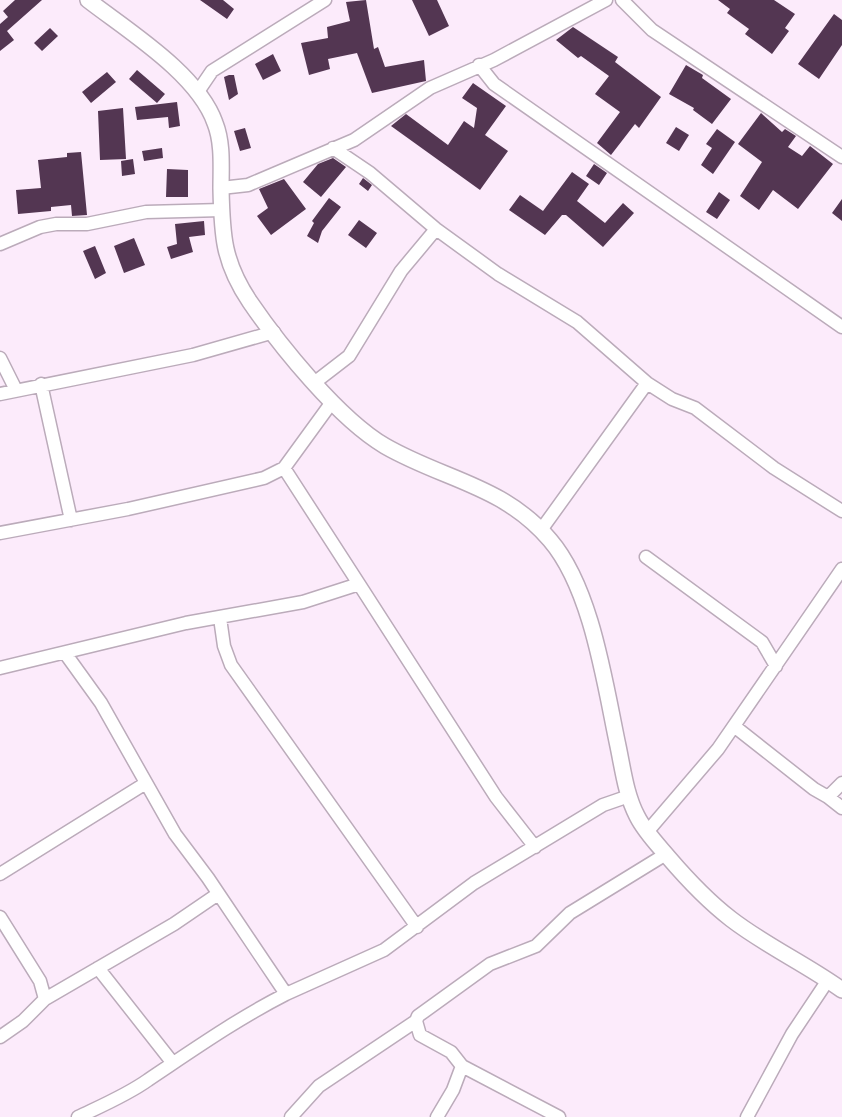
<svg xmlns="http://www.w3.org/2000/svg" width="842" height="1117" viewBox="0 0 842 1117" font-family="Rubik,sans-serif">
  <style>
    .building { fill: #533652 }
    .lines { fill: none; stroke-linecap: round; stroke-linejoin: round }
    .minor-casing { stroke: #bbabba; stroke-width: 15 }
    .tertiary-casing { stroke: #bbabba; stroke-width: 18 }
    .minor { stroke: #fff; stroke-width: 12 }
    .tertiary { stroke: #fff; stroke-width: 15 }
  </style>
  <rect width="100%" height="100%" fill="#fcebfb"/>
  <!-- building -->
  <path class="building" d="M15 0H42L7 31 14 40 0 51V24L8 17 3 11Z
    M200 0H223L234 9 227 19Z
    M366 0 374 49 378 47 385 67 424 60 426 81 372 93 357 53 328 59 330 69 309 75 301 43 328 38 327 27 350 21 346 2Z
    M412 0H437L449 26 429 36Z
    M718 0H774L795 14 785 28 789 31 772 54 745 34 749 29 727 13 730 9Z
    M834 14 842 20V45L819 79 798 64Z
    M573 27 618 57 615 62 661 97 639 128 635 124 611 155 597 143 620 112 595 94 609 76 581 56 578 58 556 40Z
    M50 28 58 36 42 51 34 43Z
    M273 54 281 71 263 80 255 64Z
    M686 65 703 75 702 78 731 99 712 124 693 110 694 108 669 94Z
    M137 70 165 94 157 103 129 79Z
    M107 72 116 82 91 103 82 92Z
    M229 75H234L238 94 229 100 224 77Z
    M473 83 506 106 485 135 508 151 480 190 391 126 406 114 448 145 464 121 474 128 477 108 462 98Z
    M177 102 180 126 169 128 168 117 137 120 135 107Z
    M123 108 126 159 100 160 98 111Z
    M761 113 782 132 785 129 796 136 788 147 802 156 810 146 833 164 798 209 773 190 759 210 740 196 762 162 738 144Z
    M676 127 689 135 679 151 666 143Z
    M245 128 251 148 240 151 234 131Z
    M717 129 735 142 713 174 701 165 712 148 706 144Z
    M162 148 163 158 144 161 142 151Z
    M81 152 87 215 72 216 71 205 51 207V211L18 214 16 190 41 188 38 160 67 157V153Z
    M333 158 346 167 321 197 303 182 318 164Z
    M133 159 135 174 122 176 121 161Z
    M594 164 607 173 599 185 586 176Z
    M167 169 188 170V197H166Z
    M572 172 589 184 577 201 605 223 623 203 634 213 603 247 566 215H562L545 235 509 210 520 195 543 211Z
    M363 178 372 185 368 191 359 184Z
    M284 179 306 209 271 235 257 216 268 208 259 189Z
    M719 192 730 200 717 219 706 212Z
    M329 198 341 207 322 231 318 243 307 236 314 223 312 221Z
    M842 199V221L832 213Z
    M359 220 377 233 366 248 348 235Z
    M204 221 205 235 189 237 193 252 171 259 167 247 177 244 175 224Z
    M134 238 145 265 124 273 114 246Z
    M95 246 106 273 95 279 83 251Z"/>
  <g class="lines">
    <defs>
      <path id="minor" d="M622 0 652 30 842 157
        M479 65 494 84 842 327
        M197 93 212 71 325 0
        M333 148 370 173 436 229 498 274 577 322 647 383 672 399 695 408 774 468 842 511
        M221 188 248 185 354 140 430 88 494 60 606 0
        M0 244 40 227 56 224H87L146 212 222 210
        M0 358 16 390
        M314 383 349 356 401 271 436 229
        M41 384 71 520
        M0 394 193 355 274 332
        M541 530 647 383
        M0 533 128 509 264 478 284 468 332 402
        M646 557 762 642 776 666
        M359 584 496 797 535 847
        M220 618 224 646 231 665 417 927
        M65 653 101 703 175 834 208 878 286 994 384 950 474 883 603 805 629 796
        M0 668 186 623 303 602 359 584 284 468
        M734 726 814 789 828 797 842 783
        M828 797 842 808
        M647 832 718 749 842 569
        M0 874 146 783
        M0 917 40 981 45 999 23 1021 0 1037
        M98 968 172 1062
        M45 999 174 924 218 894
        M462 1066 559 1117
        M78 1117C101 1106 127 1095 148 1080 193 1050 237 1019 286 994
        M291 1117 319 1086 416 1021
        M437 1117 453 1090 462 1066 451 1052 420 1035 416 1021 418 1016 490 964 536 946 570 913 666 854
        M747 1117 792 1034 828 980"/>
      <path id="tertiary" d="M88 0C128 31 198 74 215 123 223 143 221 167 221 189 222 235 223 262 250 302 280 346 339 419 385 446 444 480 503 485 550 540 592 589 605 685 618 746 623 770 626 795 637 816 645 832 658 845 669 858 687 879 709 902 731 919 766 946 806 964 842 990"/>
    </defs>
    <!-- minor casing -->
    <use href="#minor" class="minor-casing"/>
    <!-- tertiary casing -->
    <use href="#tertiary" class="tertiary-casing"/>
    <!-- minor -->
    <use href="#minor" class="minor"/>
    <!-- tertiary -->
    <use href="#tertiary" class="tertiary"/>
  </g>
</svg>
